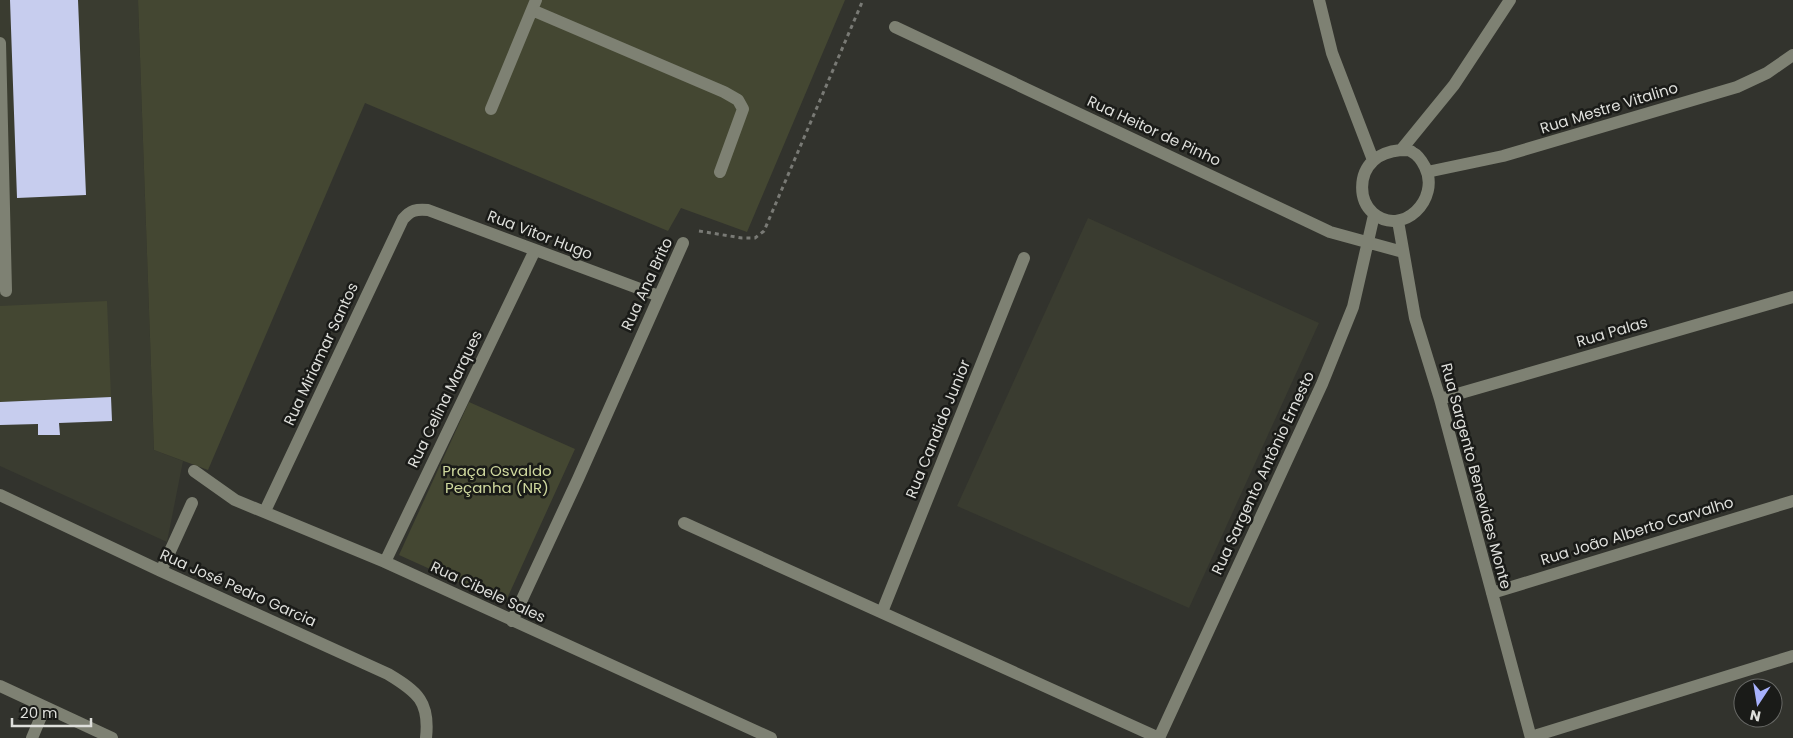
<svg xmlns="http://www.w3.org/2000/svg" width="1793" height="738" viewBox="0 0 1793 738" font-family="Poppins,sans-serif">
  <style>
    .built { fill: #3a3c30 }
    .green { fill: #444732 }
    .building { fill: #c7cdee }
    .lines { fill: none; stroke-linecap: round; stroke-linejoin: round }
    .path { stroke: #797a75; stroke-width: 3; stroke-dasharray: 4 4; stroke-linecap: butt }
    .minor { stroke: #7e8173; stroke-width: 12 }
    .labels { text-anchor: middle; stroke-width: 5; stroke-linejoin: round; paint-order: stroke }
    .street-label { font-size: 15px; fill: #dedfdb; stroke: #1a1b18 }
    .park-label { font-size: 15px; fill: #cfd89e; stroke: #1a1b18 }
  </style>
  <rect width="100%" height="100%" fill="#32332d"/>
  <!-- built -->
  <path class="built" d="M0 0H138L154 450 183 461 167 542 0 466Z
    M1088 218 1319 323 1189 608 957 506Z"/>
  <!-- green -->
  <path class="green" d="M138 0H845L747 232 681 208 668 231 365 103 208 470 154 450Z
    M107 301 111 397 0 402V306Z
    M469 402 575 449 505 603 399 555Z"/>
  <!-- building -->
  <path class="building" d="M10 0H78L86 195 17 198Z
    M111 397 112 421 59 423 60 435H38V424L0 425V402Z"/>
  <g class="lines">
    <!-- path -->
    <path class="path" d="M699 231 742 238H755L764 231 863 0"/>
    <!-- minor -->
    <path class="minor" d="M1319 0 1332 53 1373 160
      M532 10 724 92 738 100 743 109 720 172
      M895 27 1330 232 1403 252
      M0 43 6 291
      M491 109 536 0
      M1401 150C1404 150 1410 150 1412 152 1418 155 1422 161 1425 167 1441 199 1402 238 1373 213 1358 200 1359 174 1373 161 1381 153 1391 151 1401 150Z
      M1401 150 1454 85 1510 0
      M1427 172 1503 156 1737 87 1767 73 1793 55
      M1398 221 1415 318 1440 399 1531 738
      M1440 399 1793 297
      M194 471 235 500 385 562 771 738
      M0 495 161 571 388 674C418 692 430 702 426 738
      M265 511 403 219C411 210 416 209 428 210L659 296
      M684 523 1159 738
      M385 562 535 250
      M161 571 192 503
      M1492 593 1793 501
      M882 612 1024 258
      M512 621 578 479 683 243
      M0 686 112 738
      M1531 737 1793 656
      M32 738 45 707
      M1159 738 1322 384 1353 307 1374 215"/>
  </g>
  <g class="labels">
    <!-- street labels -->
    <g class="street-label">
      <text transform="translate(1609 108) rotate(-17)" y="5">Rua Mestre Vitalino</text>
      <text transform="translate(1154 131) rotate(25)" y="5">Rua Heitor de Pinho</text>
      <text transform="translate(540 235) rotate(21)" y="5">Rua Vitor Hugo</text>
      <text transform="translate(647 284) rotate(-65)" y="5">Rua Ana Brito</text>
      <text transform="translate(1612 332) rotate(-16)" y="5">Rua Palas</text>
      <text transform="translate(321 354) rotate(-65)" y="5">Rua Miriamar Santos</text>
      <text transform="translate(445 399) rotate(-64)" y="5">Rua Celina Marques</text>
      <text transform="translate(938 429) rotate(-68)" y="5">Rua Candido Junior</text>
      <text transform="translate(1263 473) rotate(-65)" y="5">Rua Sargento Antônio Ernesto</text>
      <text transform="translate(1476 476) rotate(75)" y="5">Rua Sargento Benevides Monte</text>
      <text transform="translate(1637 531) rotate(-17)" y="5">Rua João Alberto Carvalho</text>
      <text transform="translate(238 588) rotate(24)" y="5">Rua José Pedro Garcia</text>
      <text transform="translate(488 592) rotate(25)" y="5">Rua Cibele Sales</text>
    </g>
    <!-- park labels -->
    <g class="park-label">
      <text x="497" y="476">Praça Osvaldo<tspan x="497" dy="17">Peçanha (NR)</tspan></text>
    </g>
  </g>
  <!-- north arrow -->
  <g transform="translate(1758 703) rotate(192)"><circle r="24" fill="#1a1b18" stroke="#686966"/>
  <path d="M0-4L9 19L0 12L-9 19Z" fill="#a7b1fc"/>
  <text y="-8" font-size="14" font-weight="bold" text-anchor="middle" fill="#dedfdb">N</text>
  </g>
  <!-- scale -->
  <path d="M12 718v8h79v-8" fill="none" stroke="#dedfdb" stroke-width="2.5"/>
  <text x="20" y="718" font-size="15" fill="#dedfdb" stroke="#1a1b18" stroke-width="4" paint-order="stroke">20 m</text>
</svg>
